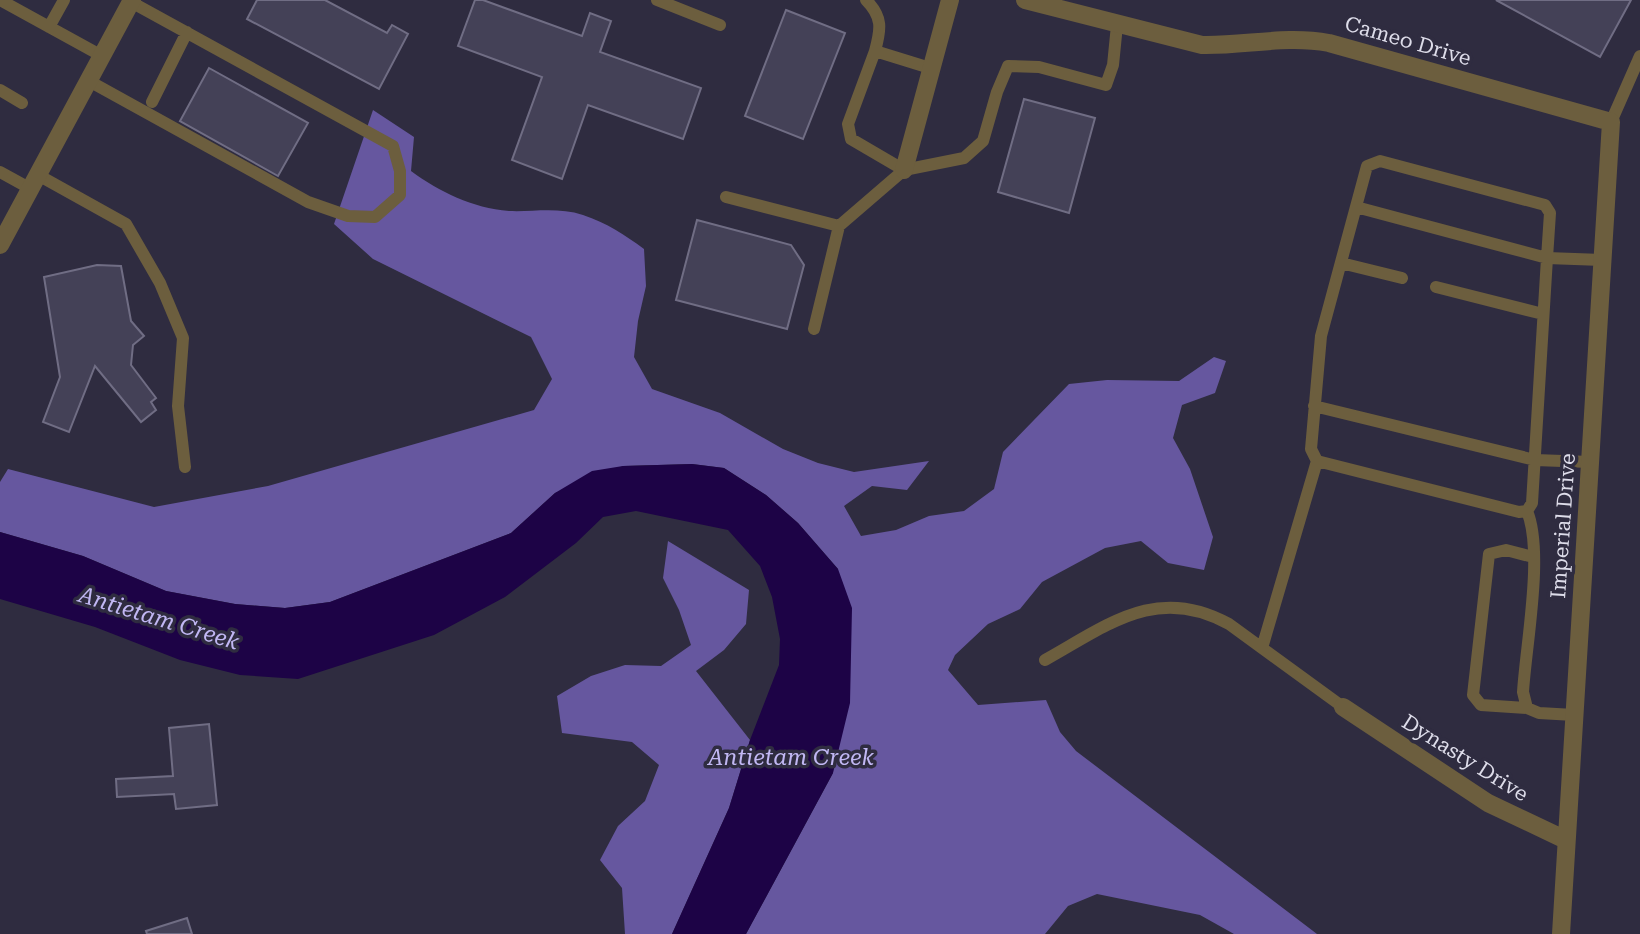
<svg xmlns="http://www.w3.org/2000/svg" width="1640" height="934" viewBox="0 0 1640 934" font-family="'Roboto Serif',serif">
  <style>
    .forest { fill: #66579f }
    .water { fill: #1d0346 }
    .building { fill: #444157; stroke: #706d84; stroke-width: 2 }
    .lines { fill: none; stroke-linecap: round; stroke-linejoin: round }
    .service { stroke: #6c5e3e; stroke-width: 12 }
    .minor { stroke: #6c5e3e; stroke-width: 18 }
    .tertiary { stroke: #6c5e3e; stroke-width: 18 }
    .labels { text-anchor: middle; stroke-width: 7; stroke-linejoin: round; paint-order: stroke }
    .street-label { font-size: 21px; fill: #dddce9; stroke: #2f2c40 }
    .water-label { font-size: 23px; font-style: italic; fill: #c1b7f3; stroke: #2f2c40 }
  </style>
  <rect width="100%" height="100%" fill="#2f2c40"/>
  <!-- forest -->
  <path class="forest" d="M373 110 414 137 411 171C440 192 472 208 509 211 534 212 558 207 583 215 607 223 625 235 644 249L646 286 638 321 634 357 652 389 720 413 783 449 818 463 854 472 929 461 907 490 872 486 844 506 861 536 896 530 929 516 964 511 994 489 1003 452 1069 384 1107 380 1179 381 1214 357 1226 361 1215 393 1182 405 1173 438 1190 469 1213 537 1204 570 1168 563 1141 541 1105 548 1042 582 1020 609 988 624 955 655 948 670 978 705 1046 700 1060 732 1076 751 1317 934H1234L1200 915 1097 894 1068 906 1045 934H746L833 773 838 569 798 523 766 495 724 468 692 464 623 466 555 493 511 533 330 602 285 608 235 604 166 591 83 556 0 532V482L8 469 154 507 268 486 534 410 552 379 531 337 373 259 334 224Z
    M668 541 749 590 746 624 724 650 696 671 750 740 729 808 672 934H625L622 888 600 860 618 826 645 801 659 765 632 742 562 733 557 696 591 676 625 665 661 666 691 645 679 610 663 578Z"/>
  <!-- water -->
  <path class="water" d="M692 464 724 468 766 495 798 523 838 569 852 608 850 703 833 773 746 934H672L729 808 750 740 779 665 780 639 772 597 760 566 728 530 636 511 603 517 576 543 505 597 434 635 298 679 240 675 180 660 95 627 0 599V532L83 556 166 591 235 604 285 608 330 602 511 533 555 493 592 471 623 466Z"/>
  <!-- building -->
  <path class="building" d="M257 0H325L387 33 392 25 408 34 379 89 247 19Z
    M475 0H483L582 36 590 13 611 21 600 52 701 88 683 139 588 105 562 179 512 160 542 77 458 46Z
    M1496 0H1631L1600 57Z
    M786 10 845 33 803 139 745 116Z
    M209 68 308 123 278 176 180 121Z
    M1024 99 1095 118 1069 213 998 192Z
    M697 220 791 245 804 265 787 329 676 300Z
    M97 265 121 266 131 321 144 336 133 345 131 365 156 398 151 402 156 410 141 422 95 366 69 432 43 422 60 377 44 277Z
    M209 724 217 805 176 809 174 794 117 797 116 779 173 776 169 728Z
    M187 918 192 934H147L146 931Z"/>
  <g class="lines">
    <!-- service -->
    <path class="service" d="M0 0 102 56
      M657 0 720 25
      M866 0C883 17 881 29 875 51
      M49 27 64 0
      M89 81 308 202 348 216 375 217 400 195V171L393 146 131 2
      M0 90 22 103
      M152 102 187 32
      M1611 122 1640 56
      M904 170 851 139 848 124 875 51 930 68
      M0 172 31 189
      M38 175 126 224 160 283 183 338 178 406 185 467
      M726 197 839 226 904 170 964 158 983 141 997 92 1008 66 1039 67 1106 85 1113 65 1117 25
      M1356 207 1547 258 1532 503 1527 511 1519 512 1317 461 1311 449 1321 336 1367 166 1380 161 1545 205 1550 213 1547 258 1602 260
      M1341 263 1402 278
      M1436 287 1543 314
      M814 329 839 226
      M1314 406 1535 460 1590 462
      M1527 511C1544 552 1526 644 1523 692L1527 708 1539 713 1574 715
      M1262 648 1317 461
      M1045 660C1108 625 1157 584 1229 624L1343 707
      M1527 708 1481 705 1473 695 1489 554 1506 550 1533 557"/>
    <!-- minor -->
    <path class="minor" d="M1025 0 1202 45C1245 46 1285 35 1329 43L1611 122 1561 934
      M904 170 950 0
      M1343 707 1488 803 1566 840"/>
    <!-- tertiary -->
    <path class="tertiary" d="M0 245 132 0"/>
  </g>
  <g class="labels">
    <!-- street labels -->
    <g class="street-label">
      <text transform="translate(1408 41) rotate(16)" y="7">Cameo Drive</text>
      <text transform="translate(1563 526) rotate(-86)" y="7">Imperial Drive</text>
      <text transform="translate(1465 758) rotate(32)" y="7">Dynasty Drive</text>
    </g>
    <!-- water labels -->
    <g class="water-label">
      <text transform="translate(159 618) rotate(17)" y="8">Antietam Creek</text>
      <text x="791" y="765">Antietam Creek</text>
    </g>
  </g>
</svg>
